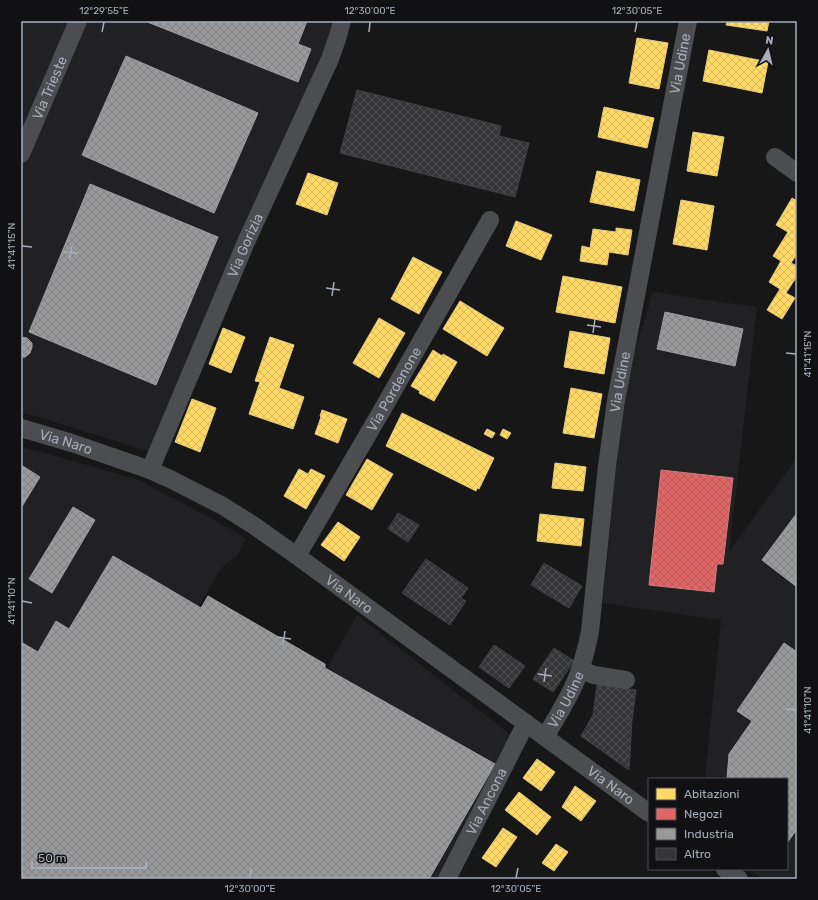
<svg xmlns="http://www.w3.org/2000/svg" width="818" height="900" viewBox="0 0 818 900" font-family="Rubik,sans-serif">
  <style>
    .built { fill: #212123 }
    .homes { fill: url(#homes-cross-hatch); stroke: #e5cc7f }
    .shops { fill: url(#shops-cross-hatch); stroke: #cf7b7f }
    .industry { fill: url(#industry-cross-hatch); stroke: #9d9fa3 }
    .building { fill: url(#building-cross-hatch); stroke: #404144 }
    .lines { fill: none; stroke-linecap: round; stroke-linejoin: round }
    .minor { stroke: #4b4d50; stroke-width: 18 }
    .ticks { fill: none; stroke: #a7adba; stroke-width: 1.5 }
    .labels { text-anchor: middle; stroke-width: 4; stroke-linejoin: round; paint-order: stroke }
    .street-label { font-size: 14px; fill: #a7adba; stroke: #111113 }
    .neatline { fill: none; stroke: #a7adba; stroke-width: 1.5 }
    .ticks-label { font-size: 10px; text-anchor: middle; fill: #a7adba }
  </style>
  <defs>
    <pattern id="homes-cross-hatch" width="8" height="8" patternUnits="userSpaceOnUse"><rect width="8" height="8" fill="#ffd966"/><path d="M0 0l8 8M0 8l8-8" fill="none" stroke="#d6b85d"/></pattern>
    <pattern id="shops-cross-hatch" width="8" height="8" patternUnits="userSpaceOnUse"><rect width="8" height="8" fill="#e06666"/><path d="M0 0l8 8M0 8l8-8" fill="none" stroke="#b45a5a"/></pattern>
    <pattern id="industry-cross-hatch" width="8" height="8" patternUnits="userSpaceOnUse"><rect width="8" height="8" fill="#999"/><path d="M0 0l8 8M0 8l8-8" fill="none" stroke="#7f8081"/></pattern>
    <pattern id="building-cross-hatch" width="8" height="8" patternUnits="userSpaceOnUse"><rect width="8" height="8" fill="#353537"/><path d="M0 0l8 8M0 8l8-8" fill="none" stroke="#4f5052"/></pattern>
  </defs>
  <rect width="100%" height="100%" fill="#171717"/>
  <!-- built -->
  <path class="built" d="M21 21H332L326 50 154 453 29 414 21 413Z
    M653 292 757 307 729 552 797 457V879H762L748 869H787V779H705L721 620 603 603 617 454 632 359Z
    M21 447 41 452 139 480 233 530 246 539 237 556 226 563 218 573 44 879H21Z
    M357 615 516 739 437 879H207Z"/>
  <!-- homes -->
  <path class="homes" d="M727 21H769L767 31 726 25Z
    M637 38 668 43 659 89 629 83Z
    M709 50 768 62 762 93 703 81Z
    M604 107 654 118 647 148 598 137Z
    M693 132 724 137 717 176 687 171Z
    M597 171 640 180 634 211 590 202Z
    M308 173 338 183 327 215 296 204Z
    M792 198 797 201V254L791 263 797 266V276L786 293 795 298 782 319 767 310 780 289 769 282 781 261 773 256 788 232 776 225Z
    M681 200 714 206 707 250 673 244Z
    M516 221 552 235 541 260 506 246Z
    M616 228 632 230 628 255 609 252 607 265 580 261 582 246 590 248 593 229 616 232Z
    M413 257 442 272 419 314 391 299Z
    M563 276 622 287 615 323 556 312Z
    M460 301 504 328 487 356 443 329Z
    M379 318 405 333 379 378 353 363Z
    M223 328 245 337 231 373 209 364Z
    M570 331 610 338 604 374 564 367Z
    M270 337 294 345 279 388 304 397 293 429 249 414 260 382 255 381Z
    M433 350 442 356 443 354 457 362 434 401 419 393 420 391 411 386Z
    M571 388 602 394 594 438 563 433Z
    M192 399 216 408 200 452 175 442Z
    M322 410 347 419 338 443 315 434 321 417 320 416Z
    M402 413 494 458 479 489 477 488 476 491 386 446Z
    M487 429 495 433 492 438 484 434Z
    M503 429 511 433 507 439 500 435Z
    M367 459 393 474 372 510 346 495Z
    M555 463 586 467 583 491 552 488Z
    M299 469 308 474 311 469 325 476 306 509 284 496Z
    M540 514 584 519 581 546 537 541Z
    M338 522 360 537 344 561 321 545Z
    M537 759 555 772 541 791 523 778Z
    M575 786 596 801 581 821 562 807Z
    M519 792 551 817 537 835 505 810Z
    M503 828 517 837 496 867 482 858Z
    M556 844 568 852 554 871 542 863Z"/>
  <!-- shops -->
  <path class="shops" d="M661 470 733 478 723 564H717L714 592 649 585Z"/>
  <!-- industry -->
  <path class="industry" d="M145 21H307L298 44 311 49 298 82Z
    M126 56 258 113 214 213 82 155Z
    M90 184 218 237 156 385 29 332Z
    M665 312 743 329 735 366 657 349Z
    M21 337 27 338 32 343V347L30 353 25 357H21Z
    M21 465 40 477 21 508Z
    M73 507 95 520 52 593 29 579Z
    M797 513V587L762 560Z
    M113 556 201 608 208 596 325 664V668L495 764 429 879H21V642L38 652 56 621 69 629Z
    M784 643 797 652V829L787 843V779H727L729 754 752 721 737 711Z"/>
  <!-- building -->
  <path class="building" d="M357 90 501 126 499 136 529 143 515 197 340 153Z
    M398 513 419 525 408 542 388 529Z
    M426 559 468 588 461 598 466 601 450 625 402 593Z
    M544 563 582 586 569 608 531 585Z
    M494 645 525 666 509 688 479 667Z
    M554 648 574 661 553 692 533 679Z
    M597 685 636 690 632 720 593 715Z
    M593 715 632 720 629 770 581 736Z"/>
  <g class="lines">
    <!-- minor -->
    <g class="minor">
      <path id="s1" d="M21 154 78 21"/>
      <path d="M775 157 797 173"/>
      <path id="s2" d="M21 428 72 443 150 470 170 479 223 506 256 527 297 556 649 813"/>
      <path id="s3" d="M150 470 246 242 330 59 338 36 342 21"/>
      <path id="s4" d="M297 556 385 405 490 220"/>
      <path d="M580 670 594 675 626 680"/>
      <path id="s5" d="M545 737C555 720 566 703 574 685 582 668 586 650 590 632L607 466 616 401 688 21"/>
      <path d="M725 869 739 879"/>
      <path id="s6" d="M447 879 526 723"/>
    </g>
  </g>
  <!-- ticks -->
  <path class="ticks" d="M102 32 104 22M369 32 370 22M635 32 637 22M22 246 32 247M64 252 78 253M70 259 72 246M326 288 340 290M332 296 334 282M587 325 601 327M593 333 595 319M786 353 796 354M22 601 32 603M277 637 291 639M283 645 285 631M538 674 552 676M544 682 546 668M786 709 796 710M250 878 251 868M516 878 518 868"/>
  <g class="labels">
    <!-- street labels -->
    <g class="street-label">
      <text dy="5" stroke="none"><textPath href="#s5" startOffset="691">Via Udine</textPath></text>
      <text dy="5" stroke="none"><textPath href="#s1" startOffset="72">Via Trieste</textPath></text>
      <text dy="5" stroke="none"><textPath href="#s3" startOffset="244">Via Gorizia</textPath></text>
      <text dy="5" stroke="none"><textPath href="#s5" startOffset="367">Via Udine</textPath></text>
      <text dy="5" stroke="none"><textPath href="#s4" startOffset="193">Via Pordenone</textPath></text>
      <text dy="5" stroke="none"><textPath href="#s2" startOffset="47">Via Naro</textPath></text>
      <text dy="5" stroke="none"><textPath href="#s2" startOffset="371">Via Naro</textPath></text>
      <text dy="5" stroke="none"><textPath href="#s5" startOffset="43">Via Udine</textPath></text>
      <text dy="5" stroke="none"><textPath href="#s2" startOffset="695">Via Naro</textPath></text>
      <text dy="5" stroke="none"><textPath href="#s6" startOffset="87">Via Ancona</textPath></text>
    </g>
  </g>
  <!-- border -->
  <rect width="818" height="900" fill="none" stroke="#111113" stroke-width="44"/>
  <!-- legend -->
  <rect x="648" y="778" width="140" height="92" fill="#111113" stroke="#4d4f56"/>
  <rect x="656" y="788" width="20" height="12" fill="#ffd966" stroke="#4d4f56"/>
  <text x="684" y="798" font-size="12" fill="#a7adba">Abitazioni</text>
  <rect x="656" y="808" width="20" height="12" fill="#e06666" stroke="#4d4f56"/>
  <text x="684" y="818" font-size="12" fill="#a7adba">Negozi</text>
  <rect x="656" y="828" width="20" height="12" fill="#999999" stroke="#4d4f56"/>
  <text x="684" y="838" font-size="12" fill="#a7adba">Industria</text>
  <rect x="656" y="848" width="20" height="12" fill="#353537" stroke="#4d4f56"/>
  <text x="684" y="858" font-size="12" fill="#a7adba">Altro</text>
  <!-- north arrow -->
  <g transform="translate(768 50) rotate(8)" stroke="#111113" stroke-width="3" paint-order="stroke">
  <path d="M0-3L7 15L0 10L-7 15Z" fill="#a7adba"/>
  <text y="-6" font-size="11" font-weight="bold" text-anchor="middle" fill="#a7adba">N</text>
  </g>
  <!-- scale -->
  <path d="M32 862v6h114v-6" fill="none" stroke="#a7adba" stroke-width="2"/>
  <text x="38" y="862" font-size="12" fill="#a7adba" stroke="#111113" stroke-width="3" paint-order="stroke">50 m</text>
  <rect x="22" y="22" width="774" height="856" class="neatline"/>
  <g class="ticks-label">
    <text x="104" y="14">12°29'55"E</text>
    <text x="370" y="14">12°30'00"E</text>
    <text x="637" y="14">12°30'05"E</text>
    <text transform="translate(11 246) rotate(-90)" y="4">41°41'15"N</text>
    <text transform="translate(807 354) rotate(-90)" y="4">41°41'15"N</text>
    <text transform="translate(11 601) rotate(-90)" y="4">41°41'10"N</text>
    <text transform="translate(807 710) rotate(-90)" y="4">41°41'10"N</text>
    <text x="250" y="892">12°30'00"E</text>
    <text x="516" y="892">12°30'05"E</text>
  </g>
</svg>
